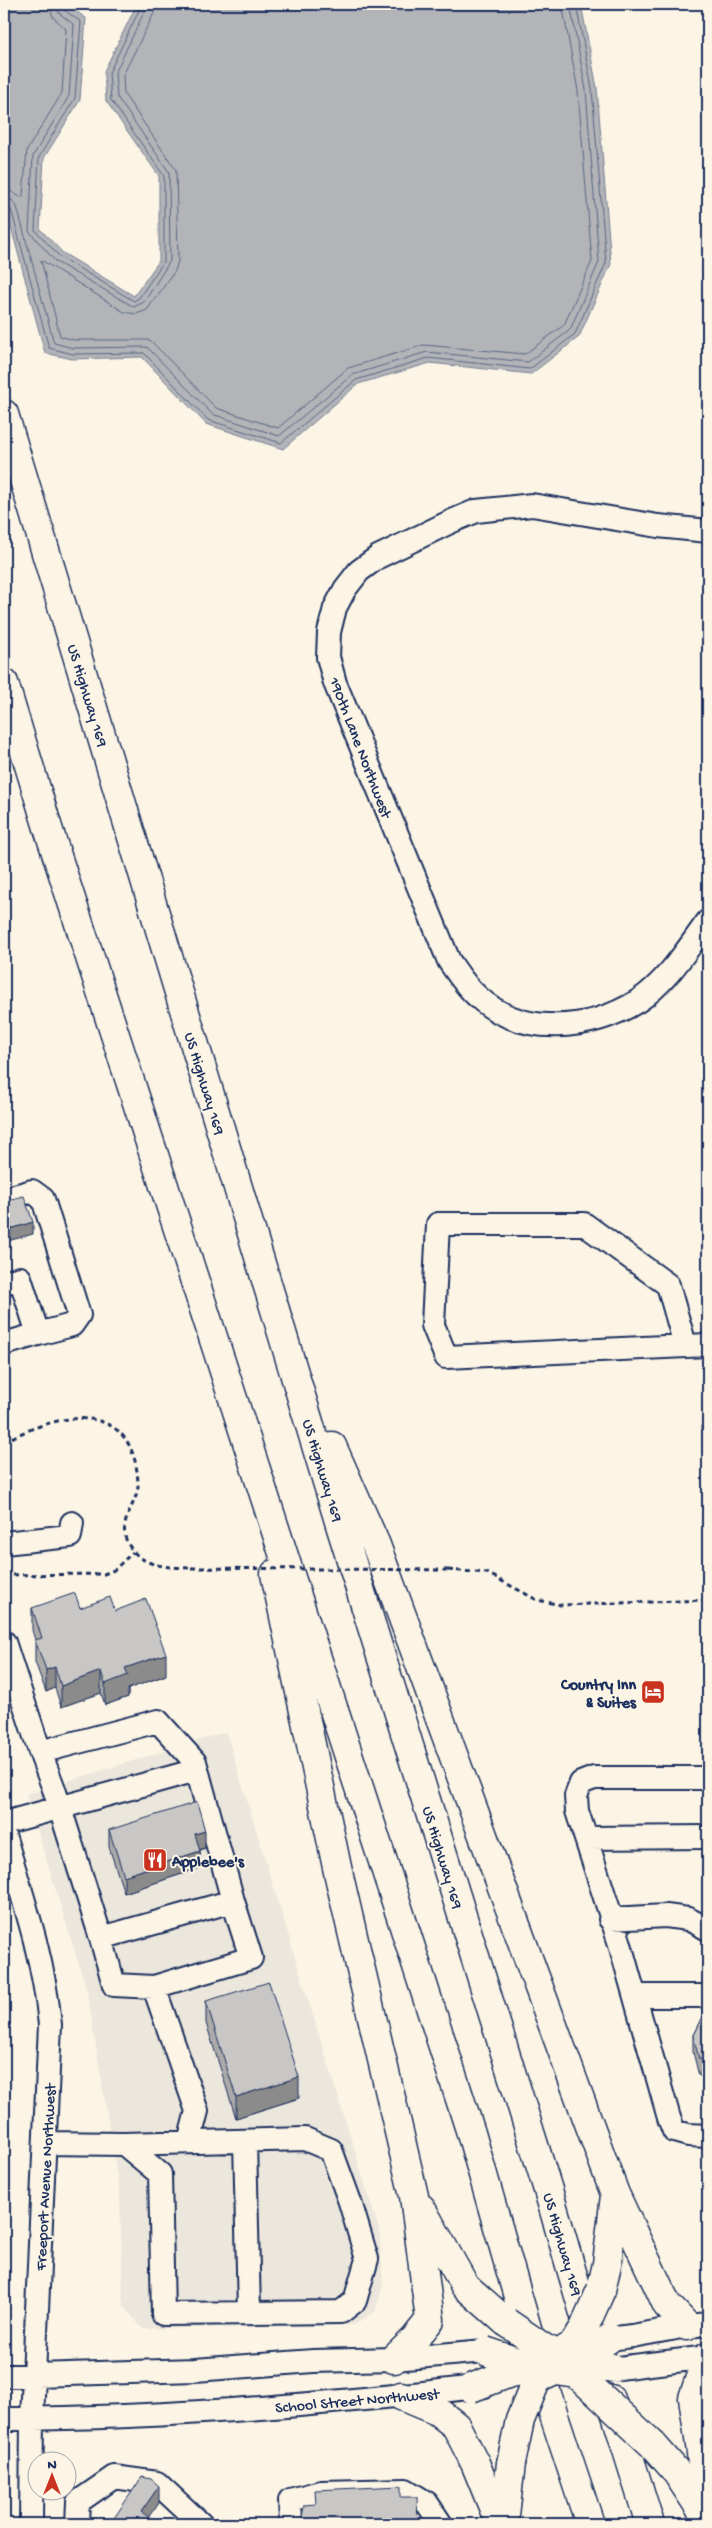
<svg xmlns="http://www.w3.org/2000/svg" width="712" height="2528" viewBox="0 0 712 2528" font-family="'Gochi Hand',sans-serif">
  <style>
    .built { fill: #ece7dc }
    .water { fill: #b2b4b8; stroke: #767f94 }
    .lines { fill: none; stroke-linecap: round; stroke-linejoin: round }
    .shore { stroke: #576482; stroke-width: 1 }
    .minor-casing { stroke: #1b2f5e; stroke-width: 26 }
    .highway-casing { stroke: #1b2f5e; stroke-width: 31 }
    .path { stroke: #1b2f5e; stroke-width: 3; stroke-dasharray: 5 4; stroke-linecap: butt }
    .minor { stroke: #fcf5e5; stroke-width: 22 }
    .highway { stroke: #fcf5e5; stroke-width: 28 }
    .minor-bridge-casing { stroke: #1b2f5e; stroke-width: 26; stroke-linecap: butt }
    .highway-bridge-casing { stroke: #1b2f5e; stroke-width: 31; stroke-linecap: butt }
    .path-bridge { stroke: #1b2f5e; stroke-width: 3; stroke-dasharray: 5 4; stroke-linecap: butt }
    .minor-bridge { stroke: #fcf5e5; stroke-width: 22 }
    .highway-bridge { stroke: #fcf5e5; stroke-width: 28 }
    .wall { fill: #acabaa; stroke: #1b2f5e }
    .shaded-wall { fill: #8c8b8b; stroke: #1b2f5e }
    .building { fill: #c8c7c6; stroke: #1b2f5e }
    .labels { text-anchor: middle; stroke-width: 4; stroke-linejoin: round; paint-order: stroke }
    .street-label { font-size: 16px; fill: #1b2f5e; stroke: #fcf5e5 }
    .poi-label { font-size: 16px; font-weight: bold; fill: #1b2f5e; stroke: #fcf5e5; text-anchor: end }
  </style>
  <rect width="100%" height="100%" fill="#fcf5e5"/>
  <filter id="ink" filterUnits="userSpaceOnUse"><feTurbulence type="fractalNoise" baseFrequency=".02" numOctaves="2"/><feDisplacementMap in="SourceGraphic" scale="10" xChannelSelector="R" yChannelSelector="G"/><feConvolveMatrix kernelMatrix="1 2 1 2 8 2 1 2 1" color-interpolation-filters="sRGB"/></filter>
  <g filter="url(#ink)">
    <!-- built -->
    <path class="built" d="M226 1732 380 2233 383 2286 375 2312 353 2325 143 2329 123 2306 120 2195 87 1991 26 1794Z"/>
    <!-- water -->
    <path class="water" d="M4 4H65L86 18 80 100 44 158 40 229 63 253 134 296 159 261V176L106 101 104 71 137 4H581L597 88 611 264 579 337 531 374 430 363 358 384 283 449 206 424 142 357 72 359 45 353 4 201Z"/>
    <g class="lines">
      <!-- shore -->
      <path class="shore" d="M56 4 59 13 74 25 69 96 33 156 29 231 56 262 134 307 144 302 170 261 169 172 117 97 115 73 148 4
        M63 4 64 10 81 22 75 98 39 157 35 230 60 257 134 301 139 298 164 261V176L111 100 109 73 142 4
        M155 4 154 13 123 75 124 94 176 170 178 261 175 271 147 310 136 314 124 312 41 260 60 336 74 340H150L216 408 278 428 348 368 424 345 525 354 564 325 592 261 578 91 562 4
        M4 191 12 192 20 197 23 196 27 150 62 93 66 29 53 17 49 4
        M4 198 12 200 17 207 54 343 73 348 147 347 212 414 279 436 352 375 427 352 528 362 570 330 599 262 586 90 570 4
        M4 205 11 209 49 348 73 354 144 353 208 420 281 443 356 380 428 358 530 369 575 334 606 263 592 89 576 4"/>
      <defs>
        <path id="minor" d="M708 531 658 526 532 505 476 511 450 522 378 557 359 571 345 589 335 608 329 632 328 657 335 683 449 961C458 974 466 987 478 997 522 1037 590 1031 638 1001 667 982 688 948 708 921
          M4 1199 32 1191 43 1199 79 1315 72 1325 38 1334
          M4 1283 20 1278 38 1334 4 1344
          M685 1345 668 1285 584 1224H438L433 1325 446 1357 708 1345
          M4 1543 70 1536 72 1523
          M4 1642 40 1752
          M708 1778H594L581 1783 576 1796 577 1811 620 1944 669 2118 674 2131 688 2135 708 2136
          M4 1823 197 1770
          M4 1835C23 1898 44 1959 50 2025L32 2419 31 2524
          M586 1838 708 1837
          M610 1919 666 1916 688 1919 708 1929
          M101 1938 54 1789 40 1752 158 1721 195 1762 233 1901
          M154 1987 114 1985 101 1938 233 1901 251 1958 154 1987 197 2111 189 2142
          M635 1996H708
          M245 2141 249 2312
          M46 2143 124 2144 160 2174 163 2314 341 2312 355 2301 367 2259 350 2202 331 2150 305 2139 124 2144
          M632 2336 687 2326 708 2324
          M634 2366 708 2357
          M4 2376 195 2370 313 2361 394 2359 485 2351
          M4 2419C165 2418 325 2405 485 2386
          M77 2524 78 2502 114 2477 157 2483 201 2524
          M291 2524 290 2500 321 2492 406 2490 427 2503 441 2524"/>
        <path id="highway" d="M4 414 341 1528 548 2190 591 2337
          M4 683 48 828 471 2133 539 2370 590 2524
          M332 1446 376 1545 615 2194 667 2305 687 2326
          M275 1574 338 1872 414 2196 430 2320 414 2340 394 2359
          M421 2208 465 2286 506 2322
          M601 2290 607 2264 615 2195
          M401 2396 437 2411 456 2426 475 2463 500 2524
          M611 2399 650 2524
          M653 2445 675 2470 704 2514
          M705 2516 701 2452 693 2398 707 2357
          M504 2524 511 2463"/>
      </defs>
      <!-- minor casing -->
      <use href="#minor" class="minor-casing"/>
      <!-- highway casing -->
      <use href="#highway" class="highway-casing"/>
      <!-- path -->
      <path class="path" d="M4 1442C58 1412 135 1397 138 1484 139 1505 110 1526 134 1552 148 1568 172 1567 191 1568
        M448 1570 487 1573 537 1600 561 1605 708 1600
        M4 1575 104 1574 114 1570 133 1552"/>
      <!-- minor -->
      <use href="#minor" class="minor"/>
      <!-- highway -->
      <use href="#highway" class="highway"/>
      <defs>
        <path id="minor-bridge" d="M594 2341 632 2336
          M597 2371 634 2366"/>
        <path id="highway-bridge" d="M506 2322 544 2348 559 2355 613 2368
          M485 2351 535 2368 577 2374 653 2445
          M471 2388 510 2373 535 2368 573 2345 584 2328 601 2290
          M511 2463 520 2420 537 2379 577 2361 610 2338"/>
      </defs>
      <!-- minor-bridge casing -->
      <use href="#minor-bridge" class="minor-bridge-casing"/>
      <!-- highway-bridge casing -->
      <use href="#highway-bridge" class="highway-bridge-casing"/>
      <!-- path-bridge -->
      <path class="path-bridge" d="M191 1568 448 1570"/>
      <!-- minor-bridge -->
      <use href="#minor-bridge" class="minor-bridge"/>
      <!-- highway-bridge -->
      <use href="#highway-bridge" class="highway-bridge"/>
    </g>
    <!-- wall -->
    <path class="wall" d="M32 1608H80L115 1611 166 1675 128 1689V1697L105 1705 101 1693 61 1707 55 1688 46 1692 35 1662V1640L32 1630Z
      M109 1830 205 1848 200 1850V1868L124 1893 109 1847Z
      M206 2001 299 2098 236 2118 206 2023Z
      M708 2005V2077L699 2076 693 2052V2035Z"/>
    <!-- shaded-wall -->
    <path class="shaded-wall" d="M33 1222V1234L4 1242V1231Z
      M166 1654V1675L128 1689V1697L105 1705V1684L125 1668Z
      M55 1667V1688L46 1692V1670Z
      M101 1671V1693L61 1707V1686Z
      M205 1831V1848L195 1851V1834Z
      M200 1851V1868L124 1893V1876Z
      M299 2077V2098L236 2118V2097Z
      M159 2486V2503L145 2524 141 2512Z"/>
    <!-- building -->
    <path class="building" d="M24 1196 33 1222 4 1231V1199L7 1200Z
      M75 1593 80 1608 110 1597 115 1611 146 1599 166 1654 125 1668 128 1675 105 1684 101 1671 61 1686 55 1667 46 1670 35 1640 42 1638 32 1608Z
      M197 1802 205 1831 195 1834 200 1851 124 1876 109 1830Z
      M269 1982 299 2077 236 2097 206 2001Z
      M708 2005V2060L699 2059 693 2035Z
      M142 2477 151 2479 159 2486 141 2512 160 2524H110Z
      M401 2486V2497H417L418 2524H301L304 2505 316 2504 315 2490Z"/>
  </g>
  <!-- icons -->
  <defs>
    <symbol id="hotel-square" viewBox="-11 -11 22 22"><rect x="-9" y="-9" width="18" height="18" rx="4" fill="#c8321e" stroke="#fcf5e5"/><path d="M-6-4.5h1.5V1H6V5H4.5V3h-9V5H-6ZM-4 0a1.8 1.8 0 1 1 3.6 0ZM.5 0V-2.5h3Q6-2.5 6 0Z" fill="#fff"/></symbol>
    <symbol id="restaurant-square" viewBox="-11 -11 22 22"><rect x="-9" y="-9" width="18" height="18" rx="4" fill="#c8321e" stroke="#fcf5e5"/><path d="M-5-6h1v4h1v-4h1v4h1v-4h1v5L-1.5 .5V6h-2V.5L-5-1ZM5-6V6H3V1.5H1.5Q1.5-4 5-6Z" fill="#fff"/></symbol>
  </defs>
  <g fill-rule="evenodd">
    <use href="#hotel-square" x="639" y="1678" width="28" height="28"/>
    <use href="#restaurant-square" x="141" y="1846" width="28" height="28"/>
  </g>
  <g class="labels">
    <!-- street labels -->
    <g class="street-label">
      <text transform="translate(89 695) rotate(73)" y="6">US Highway 169</text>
      <text transform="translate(362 747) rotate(69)" y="6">190th Lane Northwest</text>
      <text transform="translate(206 1083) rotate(73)" y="6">US Highway 169</text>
      <text transform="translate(324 1470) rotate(73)" y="6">US Highway 169</text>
      <text transform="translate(444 1857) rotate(73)" y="6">US Highway 169</text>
      <text transform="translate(44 2177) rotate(-87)" y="6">Freeport Avenue Northwest</text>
      <text transform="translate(564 2244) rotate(74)" y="6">US Highway 169</text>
      <text transform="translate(357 2399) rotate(-5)" y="6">School Street Northwest</text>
    </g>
    <!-- poi labels -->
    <g class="poi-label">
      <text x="636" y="1689">Country Inn<tspan x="636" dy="18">&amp; Suites</tspan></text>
      <text x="172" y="1866" text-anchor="start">Applebee's</text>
    </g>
  </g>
  <!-- margin -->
  <rect width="712" height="2528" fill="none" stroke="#fcf5e5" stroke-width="20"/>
  <rect x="10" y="10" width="692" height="2508" fill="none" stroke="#1b2f5e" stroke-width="2" filter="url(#ink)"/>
  <!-- north arrow -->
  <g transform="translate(52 2476)"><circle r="24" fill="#fcf5e5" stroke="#a2a6af"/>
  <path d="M0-4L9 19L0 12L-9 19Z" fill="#c8321e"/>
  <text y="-8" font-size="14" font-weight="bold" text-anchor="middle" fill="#1b2f5e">N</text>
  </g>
</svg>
